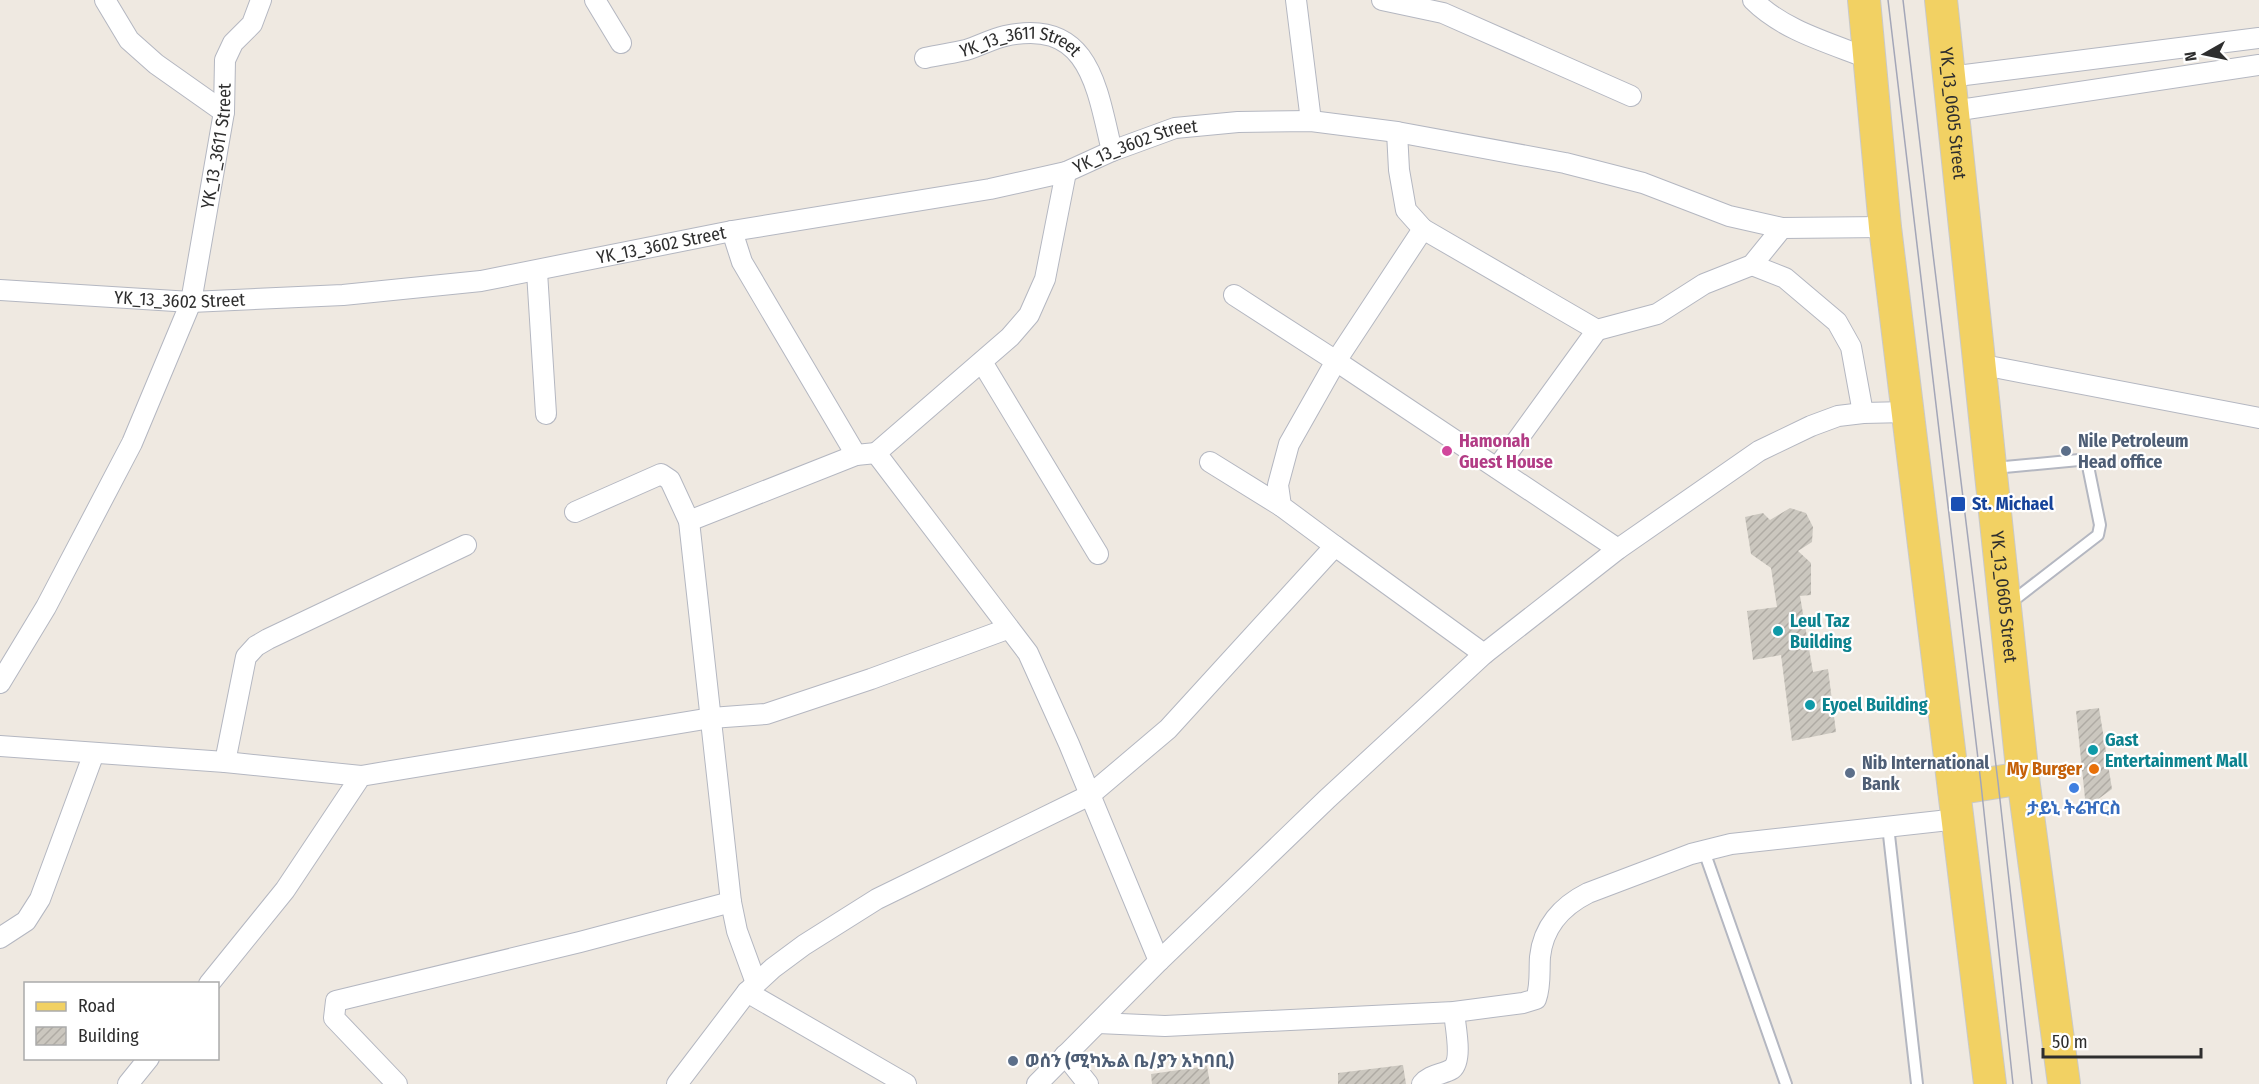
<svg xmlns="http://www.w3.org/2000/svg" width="2259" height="1084" viewBox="0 0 2259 1084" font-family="'Fira Sans Condensed','Noto Sans Ethiopic',sans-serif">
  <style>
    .building { fill: url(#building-hatch) }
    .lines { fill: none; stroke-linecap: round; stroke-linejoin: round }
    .lane-casing { stroke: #b4b7c1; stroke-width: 14 }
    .street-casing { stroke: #b4b7c1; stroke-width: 22 }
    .primary-casing { stroke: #c9c9c9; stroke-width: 34 }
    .lane { stroke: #fff; stroke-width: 10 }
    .street { stroke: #fff; stroke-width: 20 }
    .primary { stroke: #f2d163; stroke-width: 32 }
    .tram { stroke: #a3a6b8; stroke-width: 1.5 }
    .hotel-dot { fill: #d1479c; stroke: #fff; stroke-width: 2 }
    .service-dot { fill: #5c6f8a; stroke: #fff; stroke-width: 2 }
    .transit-dot { fill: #1a4fb4; stroke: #fff; stroke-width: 2 }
    .culture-dot { fill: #0f9aa8; stroke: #fff; stroke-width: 2 }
    .food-dot { fill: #e8710a; stroke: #fff; stroke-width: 2 }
    .shop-dot { fill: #3f7fe0; stroke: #fff; stroke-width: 2 }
    .labels { text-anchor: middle; stroke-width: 4.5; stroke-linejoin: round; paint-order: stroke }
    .street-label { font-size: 18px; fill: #2e2e2e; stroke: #fff }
    .hotel-label { font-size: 18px; font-weight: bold; fill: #b23c85; stroke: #fff; text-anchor: start }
    .service-label { font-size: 18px; font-weight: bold; fill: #4e5e75; stroke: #fff; text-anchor: start }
    .transit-label { font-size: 18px; font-weight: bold; fill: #164399; stroke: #fff; text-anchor: start }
    .culture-label { font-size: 18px; font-weight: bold; fill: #0d838f; stroke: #fff; text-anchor: start }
    .food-label { font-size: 18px; font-weight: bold; fill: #c56008; stroke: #fff; text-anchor: end }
    .shop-label { font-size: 18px; font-weight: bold; fill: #366cbe; stroke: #fff }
  </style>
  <defs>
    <pattern id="building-hatch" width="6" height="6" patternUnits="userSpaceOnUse" patternTransform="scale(1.5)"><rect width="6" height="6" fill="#cbc7bf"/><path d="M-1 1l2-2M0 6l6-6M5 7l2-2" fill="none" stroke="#afaba4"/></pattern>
  </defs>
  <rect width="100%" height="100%" fill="#efe9e1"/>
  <!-- building -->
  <path class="building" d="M1790 508 1806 513 1813 527 1812 542 1798 551 1811 563V595L1800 596 1813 672 1828 669 1836 732 1792 741 1781 655 1753 660 1747 611 1777 607 1771 568 1751 554 1745 517 1763 513 1770 520Z
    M2099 708 2112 789 2086 808 2076 711Z
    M1403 1065 1406 1084H1338V1073Z
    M1207 1066 1210 1084H1152L1151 1074Z"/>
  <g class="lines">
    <defs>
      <path id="lane" d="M1994 468 2079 460 2088 466 2100 525 2098 535 2010 603
        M1888 826 1917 1084
        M1704 851 1786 1084"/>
      <g id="street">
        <path d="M105 0 129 40 156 64 224 112"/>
        <path d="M595 0 621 43"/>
        <path d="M1296 0 1311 121"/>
        <path d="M1382 0 1443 13 1631 96"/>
        <path d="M1753 0C1784 31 1830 43 1870 59"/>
        <path id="s1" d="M925 58C938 55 953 53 966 50 979 46 992 39 1005 36 1090 17 1097 89 1112 151"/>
        <path d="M1949 77 2259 38"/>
        <path d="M1953 111 2259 65"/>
        <path d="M1397 132 1399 170 1406 210 1423 229 1336 361 1618 549"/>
        <path d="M1066 172 1045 279 1029 315 1010 337 876 453 1028 653 1069 744 1159 961"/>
        <path d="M1423 229 1597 330 1657 314 1704 284 1752 265 1782 228"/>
        <path d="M732 231 742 262 856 455 876 453"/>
        <path d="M1752 265 1785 278 1837 322 1851 347 1863 413"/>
        <path d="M537 272 546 414"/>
        <path id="s2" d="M0 290 191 302 343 295 481 281 732 231 990 189 1066 172 1112 151 1175 128 1238 122 1311 121 1397 132 1565 163 1643 183 1729 216 1782 228 1885 227"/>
        <path d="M1234 295 1336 361 1289 444 1278 485 1281 506 1335 546"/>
        <path d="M982 362 1098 554"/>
        <path d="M1978 364 2259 418"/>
        <path d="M1210 462 1281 506"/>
        <path d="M1497 468 1597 330"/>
        <path d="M575 512 661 474 670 480 689 521 731 902 737 931 756 983"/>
        <path d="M689 521 856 455"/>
        <path id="s3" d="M0 683 46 607 132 443 191 302 224 112 225 60 233 43 252 24 261 0"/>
        <path d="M0 746 225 762 361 776"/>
        <path d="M225 762 246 657 256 646 268 639 466 545"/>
        <path d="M0 938 26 921 40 899 94 753"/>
        <path d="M209 984 285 890 361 776 711 718 766 714 871 679 1007 629"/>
        <path d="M747 992 906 1084"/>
        <path d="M1098 1023 1165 1026 1454 1012 1523 1003 1536 999C1541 986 1539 971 1540 957 1543 927 1562 906 1588 893L1691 854 1731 844 1958 819"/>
        <path d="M1065 1055 1088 1084"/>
        <path d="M128 1084 149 1058"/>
        <path d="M397 1084 334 1018 336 1001 580 942 731 902"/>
        <path d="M677 1084 747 992 773 968 804 945 877 899 1090 795 1168 729 1335 546 1484 654"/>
        <path d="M1037 1084 1159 961 1327 799 1484 654 1618 549 1759 451 1811 426 1838 416 1863 413 1907 412"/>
        <path d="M1422 1084C1430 1074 1442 1075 1452 1069 1463 1060 1455 1025 1454 1012"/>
      </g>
      <g id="primary">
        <path d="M1864 0 1885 227 1990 1084"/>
        <path id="s4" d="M1941 0 2023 778 2064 1084"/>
        <path d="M1954 789 2023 778"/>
      </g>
    </defs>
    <!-- lane casing -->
    <use href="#lane" class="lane-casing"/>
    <!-- street casing -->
    <use href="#street" class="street-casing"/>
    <!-- primary casing -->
    <use href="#primary" class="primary-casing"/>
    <!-- lane -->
    <use href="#lane" class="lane"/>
    <!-- street -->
    <use href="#street" class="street"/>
    <!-- primary -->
    <use href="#primary" class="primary"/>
    <!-- tram -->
    <path class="tram" d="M1888 0 1981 784 2013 1084
      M1903 0 1933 254 1998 782 2032 1084"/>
  </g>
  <!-- markers -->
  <circle class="hotel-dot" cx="1447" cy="451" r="6"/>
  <g class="service-dot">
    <circle cx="2066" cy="451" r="6"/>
    <circle cx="1850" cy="773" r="6"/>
    <circle cx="1013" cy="1061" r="6"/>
  </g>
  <rect class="transit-dot" x="1950" y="496" width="16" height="16" rx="3"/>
  <g class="culture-dot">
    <circle cx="1778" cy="631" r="6"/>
    <circle cx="1810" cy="705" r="6"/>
    <circle cx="2093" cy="750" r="6"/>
  </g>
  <circle class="food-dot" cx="2094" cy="769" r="6"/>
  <circle class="shop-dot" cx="2074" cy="788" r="6"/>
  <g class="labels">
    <!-- street labels -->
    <g class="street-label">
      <text dy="6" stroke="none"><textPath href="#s1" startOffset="99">YK_13_3611 Street</textPath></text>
      <text dy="6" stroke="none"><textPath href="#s4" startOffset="114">YK_13_0605 Street</textPath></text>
      <text dy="6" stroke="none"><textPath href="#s3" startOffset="585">YK_13_3611 Street</textPath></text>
      <text dy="6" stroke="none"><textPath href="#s2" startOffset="1152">YK_13_3602 Street</textPath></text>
      <text dy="6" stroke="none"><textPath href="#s2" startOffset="666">YK_13_3602 Street</textPath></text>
      <text dy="6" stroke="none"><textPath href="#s2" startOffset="180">YK_13_3602 Street</textPath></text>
      <text dy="6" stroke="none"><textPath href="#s4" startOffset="600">YK_13_0605 Street</textPath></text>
    </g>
    <!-- hotel labels -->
    <g class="hotel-label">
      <text x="1459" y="447">Hamonah<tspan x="1459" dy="21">Guest House</tspan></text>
    </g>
    <!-- service labels -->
    <g class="service-label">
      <text x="2078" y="447">Nile Petroleum<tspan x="2078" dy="21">Head office</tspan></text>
      <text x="1862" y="769">Nib International<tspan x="1862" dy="21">Bank</tspan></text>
      <text x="1025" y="1067">ወሰን (ሚካኤል ቤ/ያን አካባቢ)</text>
    </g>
    <!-- transit labels -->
    <g class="transit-label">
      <text x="1972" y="510">St. Michael</text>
    </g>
    <!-- culture labels -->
    <g class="culture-label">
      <text x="1790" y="627">Leul Taz<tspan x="1790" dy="21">Building</tspan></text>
      <text x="1822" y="711">Eyoel Building</text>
      <text x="2105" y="746">Gast<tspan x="2105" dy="21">Entertainment Mall</tspan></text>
    </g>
    <!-- food labels -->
    <g class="food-label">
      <text x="2082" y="775">My Burger</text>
    </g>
    <!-- shop labels -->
    <g class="shop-label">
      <text x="2074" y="814">ታይኒ ትሬዠርስ</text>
    </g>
  </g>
  <!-- legend -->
  <rect x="24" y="982" width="195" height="78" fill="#ffffff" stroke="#ababab" stroke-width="1.5"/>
  <rect x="36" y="1002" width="30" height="9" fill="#f2d163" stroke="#ababab" stroke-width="1.5"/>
  <text x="78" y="1012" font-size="18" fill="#2e2e2e">Road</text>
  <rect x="36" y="1027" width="30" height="18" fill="url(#building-hatch)" stroke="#ababab" stroke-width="1.5"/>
  <text x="78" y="1042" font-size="18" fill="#2e2e2e">Building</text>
  <!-- north arrow -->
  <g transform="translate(2205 54) rotate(261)" stroke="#ffffff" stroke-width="4.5" paint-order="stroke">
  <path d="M0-4.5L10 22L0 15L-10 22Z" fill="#2e2e2e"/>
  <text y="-9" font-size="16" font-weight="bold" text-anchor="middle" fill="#2e2e2e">N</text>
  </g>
  <!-- scale -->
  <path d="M2043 1048v9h158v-9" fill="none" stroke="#2e2e2e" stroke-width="3"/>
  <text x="2052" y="1048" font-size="18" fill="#2e2e2e" stroke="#ffffff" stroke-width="4.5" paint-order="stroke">50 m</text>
</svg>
